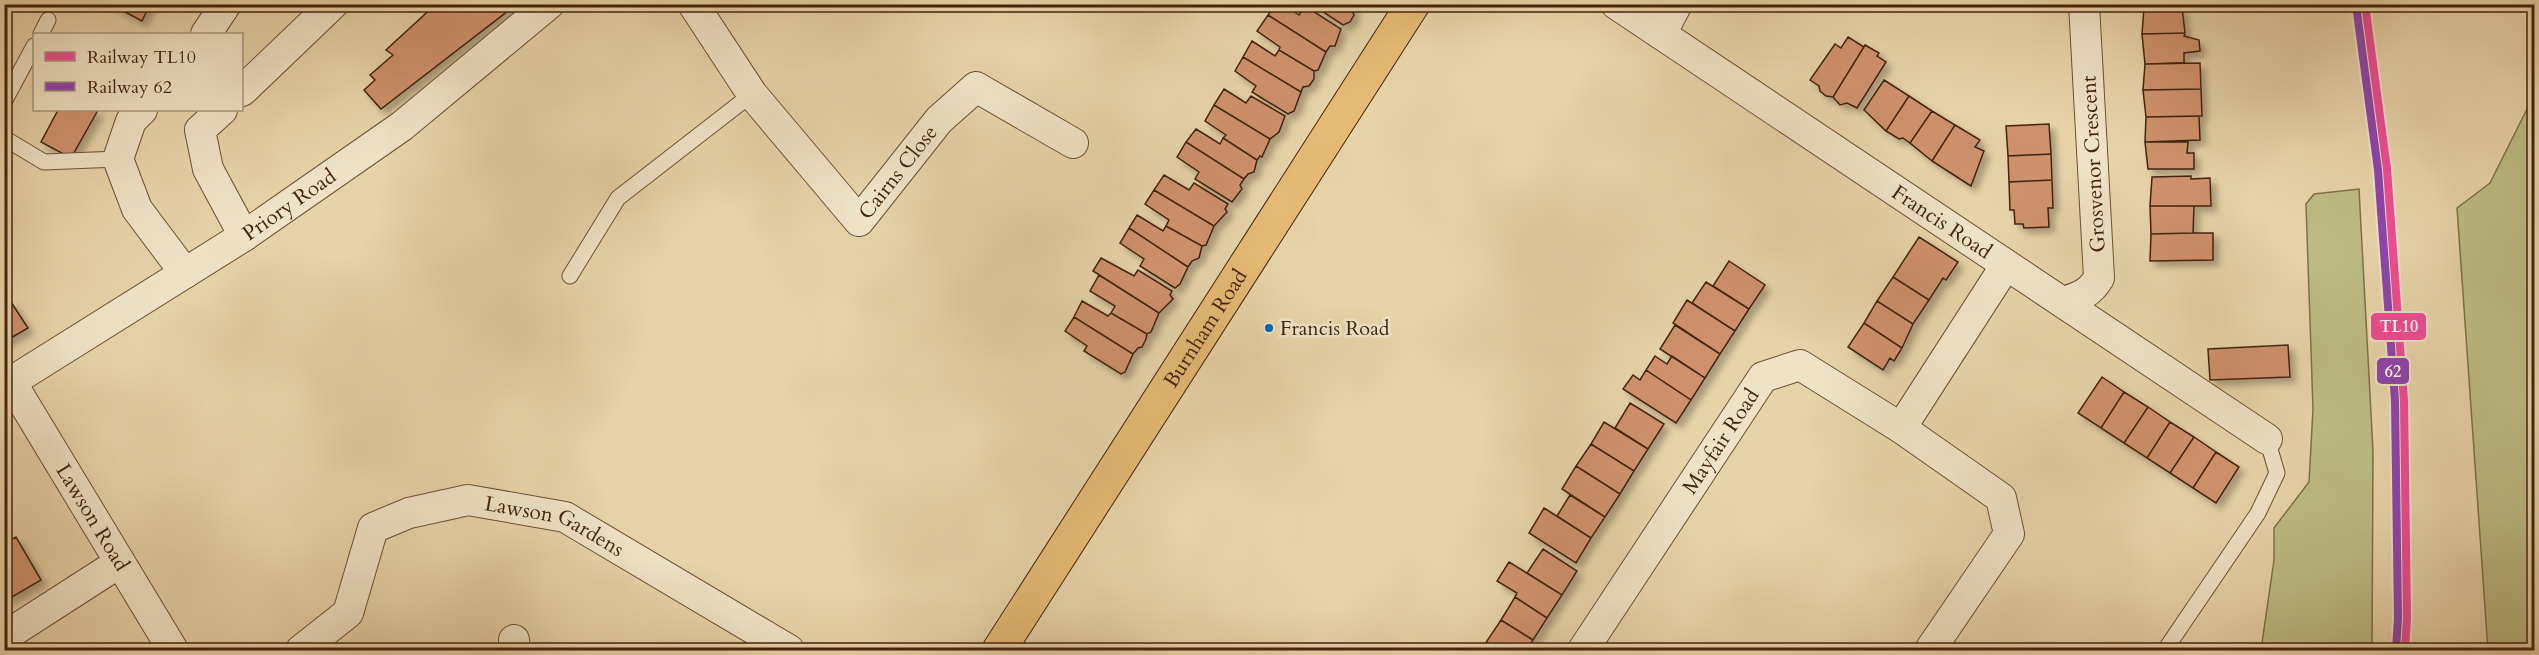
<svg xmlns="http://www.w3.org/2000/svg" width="2539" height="655" viewBox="0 0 2539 655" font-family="Cardo,serif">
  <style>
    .green { fill: #bcbb83; stroke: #806f48; stroke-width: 1.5 }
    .building { fill: #ce916c; stroke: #43230d; stroke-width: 1.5; filter: url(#shadow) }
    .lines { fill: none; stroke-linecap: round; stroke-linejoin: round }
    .service-casing { stroke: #6c4f34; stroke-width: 17 }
    .minor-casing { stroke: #6c4f34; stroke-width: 32 }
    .primary-casing { stroke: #43230d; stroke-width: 35 }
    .service { stroke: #efe2c6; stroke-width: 15 }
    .minor { stroke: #efe2c6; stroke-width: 30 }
    .primary { stroke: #e4ba74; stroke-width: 33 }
    .rail-1-casing { stroke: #efe2c6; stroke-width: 12 }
    .rail-2-casing { stroke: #efe2c6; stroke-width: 12 }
    .rail-1 { stroke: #ee4b95; stroke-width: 8 }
    .rail-2 { stroke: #8e44ad; stroke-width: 8 }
    .bus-dot { fill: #0065bd; stroke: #efe2c6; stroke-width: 2 }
    .labels { text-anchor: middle; stroke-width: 5; stroke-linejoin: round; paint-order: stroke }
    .bus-label { font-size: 20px; fill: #43230d; stroke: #efe2c6; text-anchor: start }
    .street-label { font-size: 21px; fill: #43230d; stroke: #efe2c6 }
    .line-badge { stroke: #efe2c6; stroke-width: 2 }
    .badge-label { font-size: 16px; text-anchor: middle; font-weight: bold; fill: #fff }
  </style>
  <defs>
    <filter id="shadow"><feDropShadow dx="5.5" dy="5.5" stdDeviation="3" flood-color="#0004"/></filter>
  </defs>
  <rect width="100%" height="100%" fill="#e7d3a8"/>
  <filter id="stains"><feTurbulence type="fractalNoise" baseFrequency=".00333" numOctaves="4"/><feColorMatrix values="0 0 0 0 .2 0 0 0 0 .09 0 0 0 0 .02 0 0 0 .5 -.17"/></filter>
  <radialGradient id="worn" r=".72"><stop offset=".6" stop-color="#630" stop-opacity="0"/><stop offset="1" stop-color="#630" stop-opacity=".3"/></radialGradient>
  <!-- green -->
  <path class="green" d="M2534 95V650H2488L2457 208 2490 183Z
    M2359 189 2373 451 2372 650H2261L2274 560V528L2309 482 2313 409 2306 204 2314 194Z"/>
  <!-- building -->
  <path class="building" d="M110 4H150L142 21Z
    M436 4H517L381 109 364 90 375 80 370 75 393 55 386 50Z
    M1275 4H1283L1299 15 1305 6 1341 29 1335 46H1330L1326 52 1268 15Z
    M1311 4H1355L1352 11 1354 15 1350 22 1343 25Z
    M2144 7H2182L2185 33 2142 34Z
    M1268 15 1326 52 1318 70 1314 71 1279 50 1280 47 1257 31Z
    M2185 33 2184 36 2199 40 2200 51 2184 53V63L2145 64 2142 34Z
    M1848 37 1864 47 1833 97 1826 96 1820 91 1819 86 1810 80 1835 44 1841 48Z
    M1252 41 1275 56 1279 50 1314 71V79L1309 86 1303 87 1301 92 1243 57Z
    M1865 45 1879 53 1877 56 1886 62 1857 108 1847 103 1840 105 1833 97Z
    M1243 57 1301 92 1294 111 1288 114 1252 92 1256 86 1235 71Z
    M2200 63 2201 89 2143 90 2145 64Z
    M1884 80 1909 96 1886 131 1864 110Z
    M1224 89 1246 103 1251 96 1285 116 1279 132 1270 139 1214 105Z
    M2201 89 2202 116 2146 117 2143 90Z
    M1909 96 1932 111 1910 143 1903 138 1899 139 1886 131Z
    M1214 105 1270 139 1262 157 1260 156 1257 160 1223 138 1226 135 1205 121Z
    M58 110H98L71 158 41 142Z
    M1932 111 1955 125 1932 161 1910 143Z
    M2199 116 2200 140 2145 142 2146 117Z
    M2049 124 2051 154 2008 156 2006 126Z
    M1955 125 1980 140 1975 147 1984 151 1971 186 1932 161Z
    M1196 129 1220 144 1223 138 1257 160 1254 172 1248 174 1244 179 1186 142Z
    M1186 142 1244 179 1240 185 1242 189 1232 202 1195 179 1199 172 1177 157Z
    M2145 142H2188L2187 153H2194V169H2148Z
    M2051 154 2052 180 2009 182 2008 156Z
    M1164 175 1189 190 1194 183 1228 204 1225 209 1227 212 1214 226 1154 190Z
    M2191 176V179L2210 178 2211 206H2150L2152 177Z
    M2052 180 2053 208H2048L2049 227 2024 228 2023 224H2015L2014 210H2010L2009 182Z
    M1154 190 1214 226 1206 245 1202 246 1166 226 1169 220 1145 204Z
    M2150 206H2194L2193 233 2151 234Z
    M1137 215 1163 231 1166 226 1202 246 1199 258 1192 261 1188 267 1129 228Z
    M1129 228 1188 267 1180 284 1175 288 1140 266 1144 259 1120 243Z
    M2193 233H2213V260L2150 261 2151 234Z
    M1919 237 1958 262 1946 280 1943 278 1929 300 1893 277Z
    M1101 258 1134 276 1138 270 1172 291 1170 295 1173 299 1159 313 1093 271Z
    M1729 261 1765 285 1749 309 1713 286Z
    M1099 275 1159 313 1151 332 1147 334 1111 313 1115 306 1090 291Z
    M1893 277 1929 300 1913 324 1877 301Z
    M1706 282 1749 309 1735 331 1692 303Z
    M1687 300 1735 331 1720 354 1673 323Z
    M1082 301 1108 316 1111 313 1147 334 1146 339 1142 347 1138 348 1133 354 1074 317Z
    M1877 301 1913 324 1902 348 1864 323Z
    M11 302 28 328 4 342V306Z
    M1074 317 1133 354 1125 372 1121 374 1084 351 1087 346 1065 331Z
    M1864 323 1902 348 1894 361 1890 358 1883 370 1848 347Z
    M1675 325 1720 354 1705 378 1660 349Z
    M2288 345 2290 377 2210 380 2208 349Z
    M1655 356 1667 364 1672 356 1705 378 1691 400 1646 370Z
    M1646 370 1691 400 1676 423 1623 389 1633 375 1640 380Z
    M2102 377 2124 392 2101 428 2078 413Z
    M2124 392 2148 407 2124 443 2101 428Z
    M1630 403 1664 424 1648 449 1615 428Z
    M2148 407 2170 422 2147 458 2124 443Z
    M1604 422 1648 449 1634 471 1591 444Z
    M2170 422 2194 437 2170 473 2147 458Z
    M2194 437 2216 452 2193 488 2170 473Z
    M1591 444 1634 471 1620 494 1576 466Z
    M2216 452 2239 467 2216 503 2193 488Z
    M1576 466 1620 494 1605 517 1562 489Z
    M1570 495 1605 517 1591 538 1557 516Z
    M1544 508 1591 538 1576 563 1529 533Z
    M16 537 41 580 5 601 4 543Z
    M1543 549 1577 571 1562 595 1527 573Z
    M1509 562 1562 595 1547 618 1515 597 1517 593 1497 581Z
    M1515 597 1547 618 1533 640 1501 620Z
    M1501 620 1533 640 1526 650H1495L1485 644Z"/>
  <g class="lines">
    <defs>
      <path id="service" d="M41 34 48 20
        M4 102 34 46
        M4 138 44 162 118 159
        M570 276 618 198 752 94
        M2165 650 2258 513 2277 473 2267 439"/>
      <g id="minor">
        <path id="s1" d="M693 4 752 94 859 221 939 120 976 87 1073 143"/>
        <path id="s2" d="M1616 4 2267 439"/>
        <path d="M206 34 226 4"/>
        <path d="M1661 34 1677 4"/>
        <path d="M242 91 333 4"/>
        <path d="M142 110 131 121 118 159 137 209 185 273"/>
        <path d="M222 110 200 130 208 169 244 236"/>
        <path d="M2063 302C2080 297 2090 293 2099 278L2084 4"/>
        <path id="s3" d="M11 382 244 236 402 126 549 4"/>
        <path id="s4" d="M11 382 173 650"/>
        <path d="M1901 428 2001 498 2009 534 1930 650"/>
        <path d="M4 637 119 563"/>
        <path d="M514 640 515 650"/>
        <path id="s5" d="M301 650 348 613 373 528 409 513 468 500 565 517 789 650"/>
        <path id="s6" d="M1583 650 1763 377 1800 365 1901 428 2006 265"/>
      </g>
      <g id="primary">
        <path id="s7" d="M999 650 1413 4"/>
      </g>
    </defs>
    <!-- service casing -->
    <use href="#service" class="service-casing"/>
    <!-- minor casing -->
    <use href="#minor" class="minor-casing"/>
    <!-- primary casing -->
    <use href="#primary" class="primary-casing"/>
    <!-- service -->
    <use href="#service" class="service"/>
    <!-- minor -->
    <use href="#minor" class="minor"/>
    <!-- primary -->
    <use href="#primary" class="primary"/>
    <defs>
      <path id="rail-1" d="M2365 4 2387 169 2404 401 2407 618 2405 650"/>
      <path id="rail-2" d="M2356 5 2378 170 2395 401 2398 618 2396 649"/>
    </defs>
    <!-- rail-1 casing -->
    <use href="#rail-1" class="rail-1-casing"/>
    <!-- rail-2 casing -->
    <use href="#rail-2" class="rail-2-casing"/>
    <!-- rail-1 -->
    <use href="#rail-1" class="rail-1"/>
    <!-- rail-2 -->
    <use href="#rail-2" class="rail-2"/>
  </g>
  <!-- markers -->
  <circle class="bus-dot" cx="1269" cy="328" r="5"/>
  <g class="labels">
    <!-- bus labels -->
    <g class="bus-label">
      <text x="1280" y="335">Francis Road</text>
    </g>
    <!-- street labels -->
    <g class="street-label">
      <text transform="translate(2093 164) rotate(-93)" y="7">Grosvenor Crescent</text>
      <text dy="7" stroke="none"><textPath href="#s1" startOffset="336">Cairns Close</textPath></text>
      <text dy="7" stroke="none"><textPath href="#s3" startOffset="330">Priory Road</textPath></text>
      <text dy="7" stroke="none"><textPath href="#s2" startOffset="392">Francis Road</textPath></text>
      <text dy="7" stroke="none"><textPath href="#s7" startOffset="382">Burnham Road</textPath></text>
      <text dy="7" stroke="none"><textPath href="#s6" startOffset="250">Mayfair Road</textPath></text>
      <text dy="7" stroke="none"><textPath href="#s4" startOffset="158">Lawson Road</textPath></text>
      <text dy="7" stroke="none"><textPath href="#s5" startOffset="339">Lawson Gardens</textPath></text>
    </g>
  </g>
  <g class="line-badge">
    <rect x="2370" y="312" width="57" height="29" rx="6" fill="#ee4b95"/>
    <rect x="2376" y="357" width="34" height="28" rx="6" fill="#8e44ad"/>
  </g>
  <g class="badge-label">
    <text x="2399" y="332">TL10</text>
    <text x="2393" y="377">62</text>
  </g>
  <!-- margin -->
  <rect width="2539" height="655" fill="none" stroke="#e7d3a8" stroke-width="24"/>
  <rect x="6" y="6" width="2527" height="643" fill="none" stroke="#43230d" stroke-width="3"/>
  <rect x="12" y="12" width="2515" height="631" fill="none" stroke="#43230d" stroke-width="1.5"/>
  <!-- legend -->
  <rect x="33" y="33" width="210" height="78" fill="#efe2c6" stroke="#aa967c" stroke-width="1.5"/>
  <rect x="45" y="52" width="30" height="9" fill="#ee4b95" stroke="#aa967c" stroke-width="1.5"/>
  <text x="87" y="63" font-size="18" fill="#43230d">Railway TL10</text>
  <rect x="45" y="82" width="30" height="9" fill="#8e44ad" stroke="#aa967c" stroke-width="1.5"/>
  <text x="87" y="93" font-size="18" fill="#43230d">Railway 62</text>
  <rect width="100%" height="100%" filter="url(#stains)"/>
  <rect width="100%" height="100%" fill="url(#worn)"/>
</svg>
